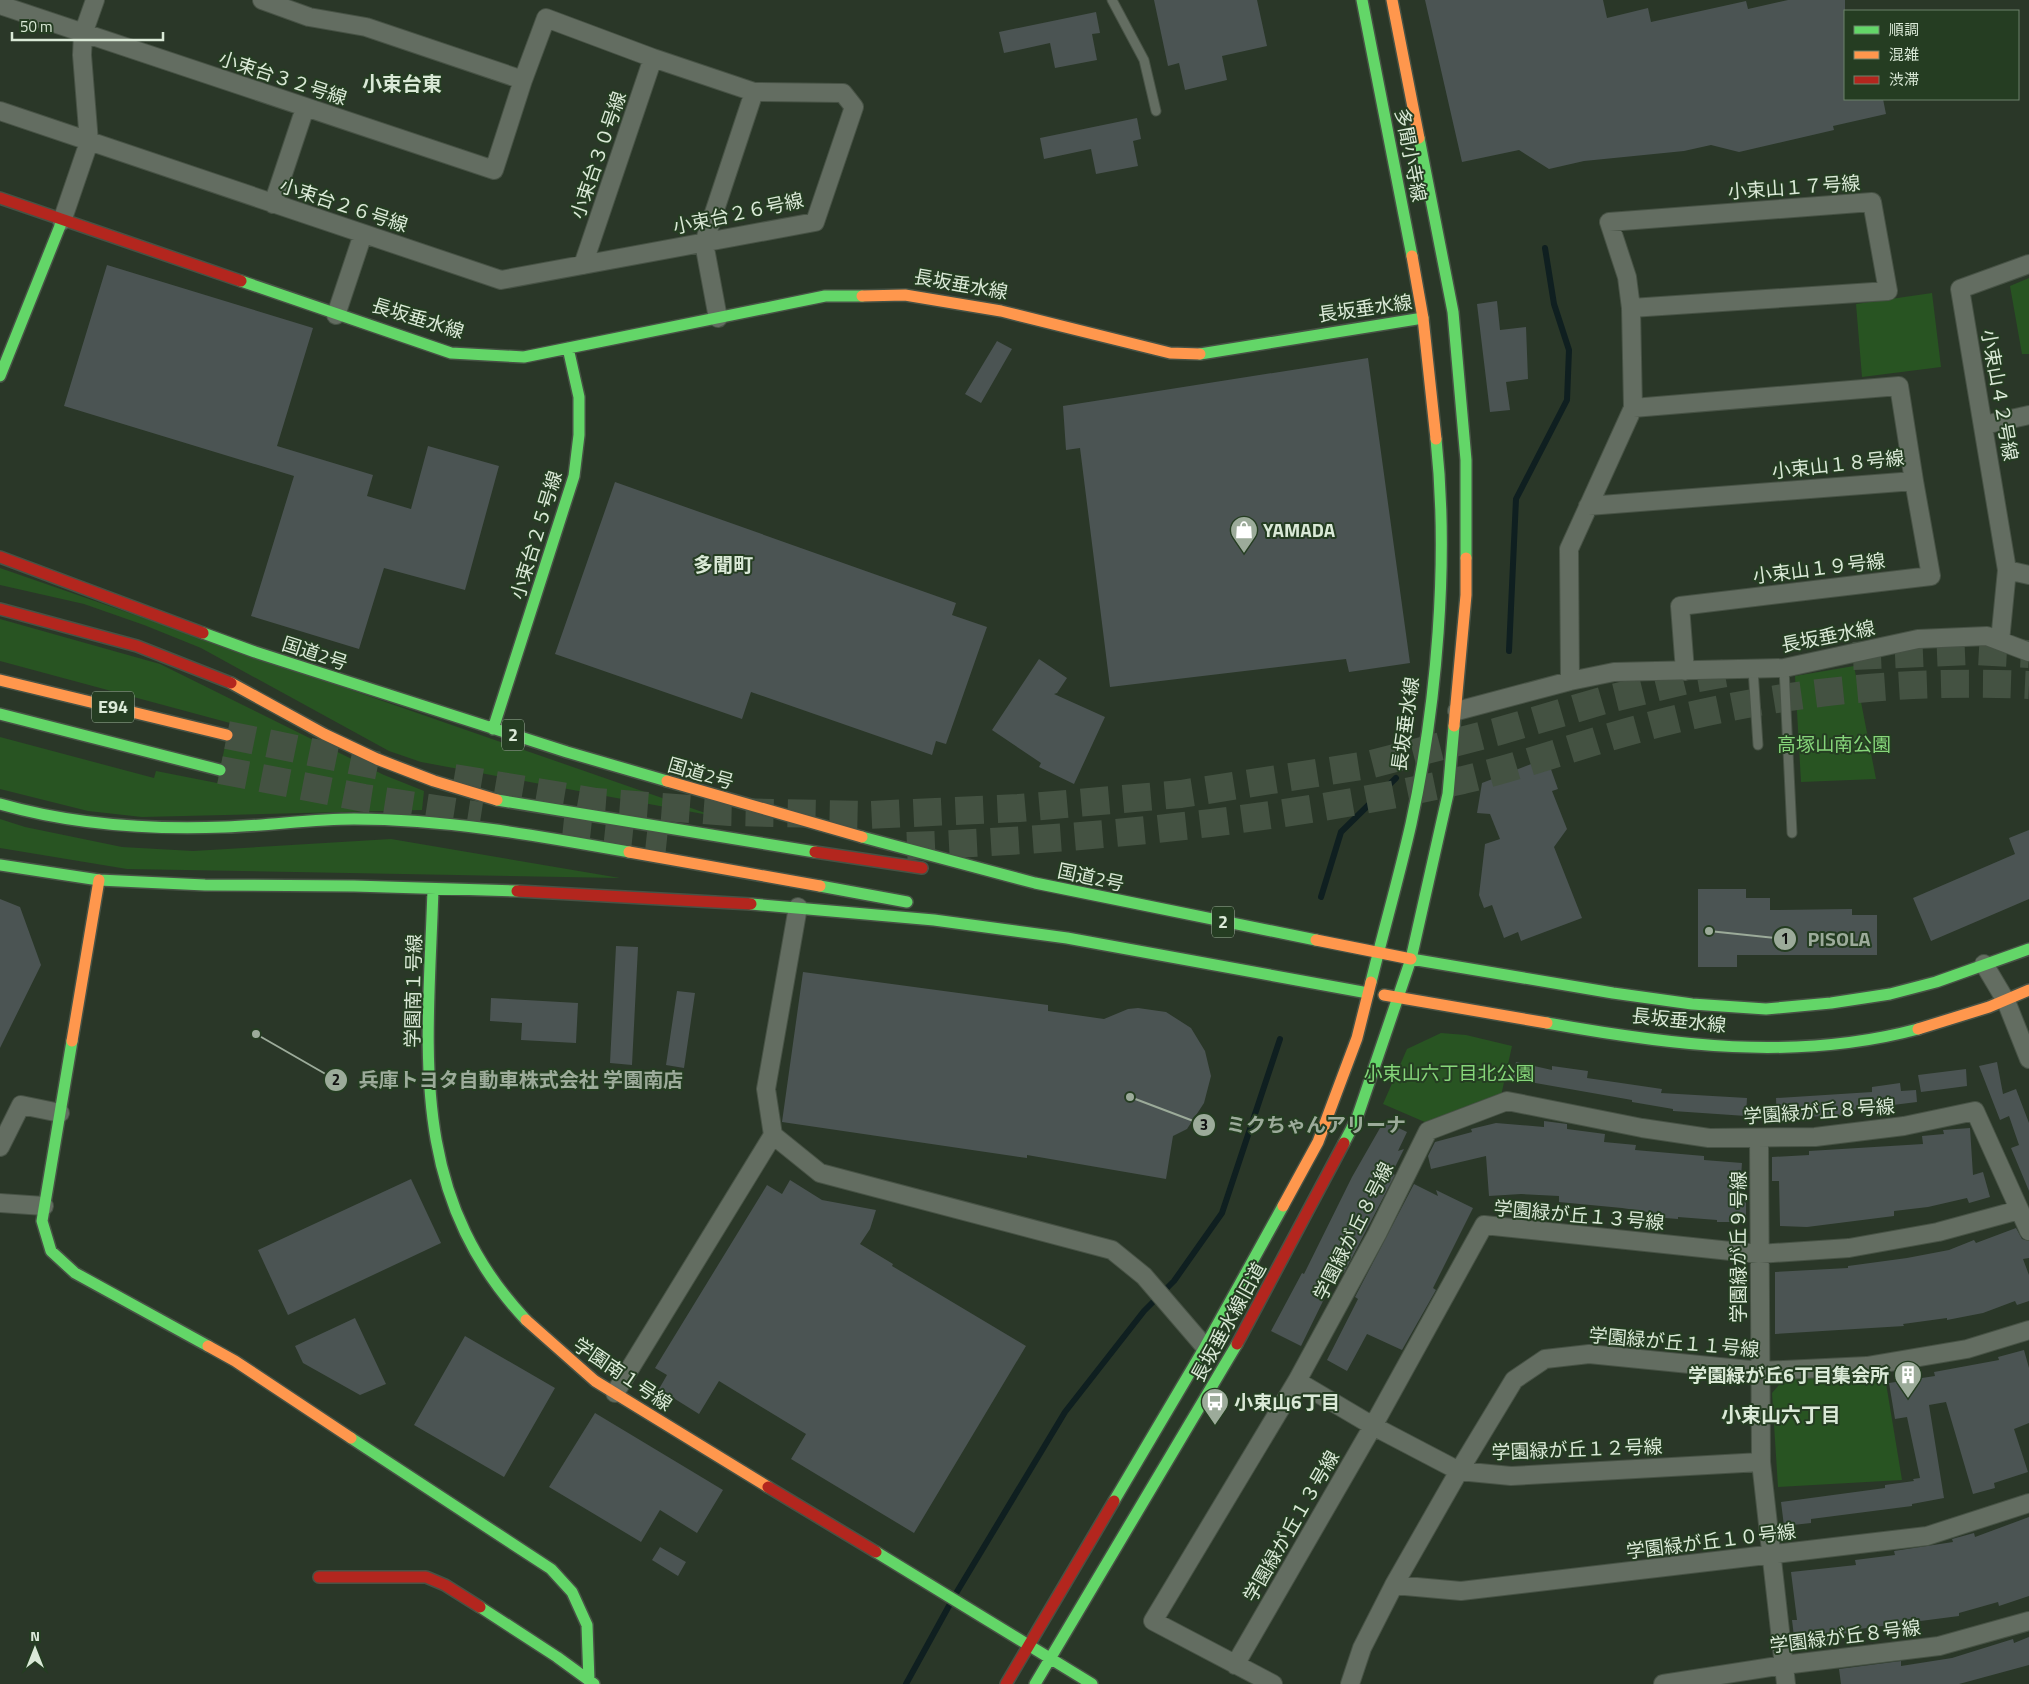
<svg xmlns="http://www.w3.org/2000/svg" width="2029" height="1684" viewBox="0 0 2029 1684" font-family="'Titillium Web','Noto Sans JP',sans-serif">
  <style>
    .green { fill: #285422 }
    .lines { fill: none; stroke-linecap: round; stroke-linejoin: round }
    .stream { stroke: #0f1f20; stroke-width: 6 }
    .building { fill: #4b5453 }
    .highway-tunnel { stroke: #445242; stroke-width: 28; stroke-dasharray: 28 14; stroke-linecap: butt }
    .lane-casing { stroke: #475245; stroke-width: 11 }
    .street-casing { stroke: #475245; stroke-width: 20 }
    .fast-casing { stroke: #475245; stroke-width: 14 }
    .slow-casing { stroke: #475245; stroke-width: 14 }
    .jam-casing { stroke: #475245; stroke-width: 14 }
    .lane { stroke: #636d61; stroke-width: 9 }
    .street { stroke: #636d61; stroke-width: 18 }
    .fast { stroke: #63d668; stroke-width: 11 }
    .slow { stroke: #ff974d; stroke-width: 11 }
    .jam { stroke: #b3261e; stroke-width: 11 }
    .labels { text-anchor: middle; stroke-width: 4; stroke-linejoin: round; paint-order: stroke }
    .shield { fill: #253d22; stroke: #a4b5a1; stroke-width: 1 }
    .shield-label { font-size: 18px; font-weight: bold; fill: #dae9d7 }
    .street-label { font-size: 19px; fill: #dae9d7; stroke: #253d22 }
    .poi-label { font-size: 19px; font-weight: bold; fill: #dae9d7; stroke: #253d22; text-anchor: start }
    .park-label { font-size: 19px; fill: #86d67a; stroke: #253d22 }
    .neighbourhood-label { font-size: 20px; font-weight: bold; fill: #dae9d7; stroke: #253d22 }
    .leader { fill: none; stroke: #9cab9a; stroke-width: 2 }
    .callout-dot { fill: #9cab9a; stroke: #253d22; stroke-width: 2 }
    .mark-label { font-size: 15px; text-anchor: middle; font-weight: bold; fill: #111 }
    .callout-label { font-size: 20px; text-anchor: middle; font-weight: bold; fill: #9cab9a; stroke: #253d22; stroke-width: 4; stroke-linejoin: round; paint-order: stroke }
  </style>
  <rect width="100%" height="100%" fill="#2a3728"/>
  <!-- green -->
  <path class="green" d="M2029 278V354H2022L2010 286Z
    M1932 293 1941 367 1862 377 1856 304Z
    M0 568 714 816 421 762 389 751 201 648 144 625 84 604 0 585Z
    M0 619 160 664 384 775 424 791 422 810 142 817 88 811 0 789V737L154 778 156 771 217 783 230 723 0 661Z
    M1854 666 1876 779 1801 782 1795 676Z
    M0 819 25 827 122 847 193 851 391 839 620 878 127 869 0 848Z
    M1441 1033 1466 1035 1512 1046 1501 1096 1427 1123 1383 1104 1407 1049Z
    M1786 1377H1885L1902 1480 1778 1487 1772 1393Z"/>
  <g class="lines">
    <!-- stream -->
    <path class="stream" d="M1509 651 1516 499 1567 400 1569 350 1554 304 1545 248
      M1321 897 1341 832 1396 778
      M955 1595 1065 1412 1144 1311 1174 1281 1222 1213 1280 1039
      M906 1684 950 1604"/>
  </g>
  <!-- building -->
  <path class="building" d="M1154 0H1257L1267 46 1222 56 1227 80 1185 90 1179 63 1168 66Z
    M1425 0H1603L1607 18 1648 8 1651 22 1746 1 1748 9 1788 0H1845V99H1883L1886 114 1833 126 1834 130 1739 152 1711 145 1684 151 1584 161 1549 169 1519 150 1462 162Z
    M1096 12 1100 33 1092 34 1097 60 1055 68 1050 43 1004 53 999 32Z
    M1137 118 1141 139 1133 141 1138 166 1096 174 1091 149 1044 159 1040 138Z
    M107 265 313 328 277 446 373 475 367 496 411 509 428 446 499 466 465 590 384 568 359 649 251 616 294 476 64 406Z
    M1497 301 1500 330 1526 327 1528 379 1506 382 1510 410 1490 412 1477 304Z
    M997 341 1012 349 981 403 965 394Z
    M1368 358 1410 663 1349 672 1346 659 1110 687 1080 448 1066 450 1063 406Z
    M615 482 956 603 952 615 987 627 946 744 936 741 932 755 751 692 742 719 555 654Z
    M1039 659 1067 678 1057 693 1054 694 1105 717 1074 784 1039 767 1041 763 992 730Z
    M1547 758 1558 789 1552 791 1567 829 1554 847 1582 918 1521 941 1518 932 1504 938 1492 905 1484 908 1479 895 1485 844 1500 839 1490 814 1477 813 1482 783Z
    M2029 830V899L1931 941 1913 898 2015 854 2009 838Z
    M1698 889H1746V898H1770V910L1852 909V915H1877V955H1737V967H1698Z
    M0 899 20 907 41 965 0 1048Z
    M616 946 638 947 632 1065 610 1063Z
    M803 972 1048 1005V1011L1104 1019 1128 1009 1138 1008 1166 1012 1191 1028 1205 1051 1211 1076 1204 1103 1187 1129 1173 1136 1166 1179 1027 1155V1158L782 1122Z
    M677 991 695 993 684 1068 666 1065Z
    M491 998 578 1003 576 1043 521 1040 522 1023 490 1021Z
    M1516 1062 1552 1070V1066L1588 1071 1587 1078 1662 1089 1661 1093 1747 1098 1746 1116 1673 1111V1109L1632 1102V1100L1512 1079Z
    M1997 1062 2003 1094 2016 1089 2029 1123V1191L2011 1148 2019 1145 2009 1116 2000 1120 1979 1066Z
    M1966 1069 1967 1086 1921 1092 1918 1075Z
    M1900 1083 1901 1091 1916 1090 1917 1102 1853 1110V1115L1805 1117 1806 1121H1777L1776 1098 1872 1092V1087Z
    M1384 1121 1407 1132 1398 1151 1404 1149 1392 1173 1395 1175 1344 1273 1330 1266 1316 1293 1325 1297 1301 1346 1271 1331 1302 1273 1304 1274 1352 1177Z
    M1544 1121 1567 1124V1129L1605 1134 1604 1142 1636 1145 1635 1150 1704 1156V1160L1742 1163 1739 1202H1746V1222H1717V1220L1678 1217V1219L1653 1217 1654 1213 1622 1208 1559 1202V1196L1521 1194 1489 1196 1486 1156 1431 1169 1428 1156 1435 1142 1472 1132 1471 1129 1496 1123 1544 1127Z
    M1970 1128 1973 1175 1983 1172 1990 1197 1969 1203 1967 1198 1928 1207 1894 1211V1216L1807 1227 1780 1226 1779 1181H1772V1157L1809 1155V1151L1923 1144 1922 1136 1944 1134 1943 1130Z
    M411 1179 441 1243 288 1315 258 1250Z
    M790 1180 822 1200 876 1210 870 1229 860 1244 893 1264 892 1266 1026 1346 914 1533 791 1459 806 1434 719 1381 699 1414 659 1389 667 1375 655 1368 767 1185 782 1194Z
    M1414 1184 1438 1196 1436 1190 1473 1208 1433 1288 1436 1290 1402 1350 1367 1334 1347 1371 1327 1360 1358 1299 1355 1297Z
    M2016 1228 2022 1239 2029 1241V1258L2023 1259 2029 1275V1301L2017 1305 2015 1301 1983 1313 1947 1320V1318L1903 1324 1904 1326 1775 1334V1272L1848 1268V1266L1907 1258 1949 1250 1974 1240 1976 1243Z
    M355 1318 386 1384 360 1395 303 1363 295 1346Z
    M465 1336 555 1388 504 1477 414 1425Z
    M2024 1350 2029 1368V1423L2014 1429 2028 1472 1994 1483 1995 1488 1973 1494 1946 1402 1929 1405 1944 1498 1912 1504V1506L1811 1519V1523L1784 1526 1781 1502 1885 1488V1485L1914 1481 1913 1479 1920 1478 1907 1417 1895 1419 1889 1383 1935 1376 1934 1372 1999 1360 1998 1357Z
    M595 1413 723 1490 697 1533 660 1510 641 1542 549 1487Z
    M2029 1517V1596L1999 1606 1998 1602 1959 1613V1616L1859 1629 1860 1632 1828 1635 1829 1641 1795 1645 1792 1620H1797L1791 1572 1856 1565 1855 1560 1895 1555 1894 1551 1953 1542 1952 1539 1974 1533 1975 1537Z
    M660 1547 686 1562 678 1576 652 1560Z
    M2029 1637V1665L1959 1684H1841L1839 1669 1901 1661V1666L1952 1658 2013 1639 2014 1643Z"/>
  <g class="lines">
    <!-- highway-tunnel -->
    <path class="highway-tunnel" d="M1853 656 1972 651 2029 654
      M227 735 380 766
      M220 770 364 798 481 816
      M454 778 596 802 730 812 869 815 1019 808 1181 794 1368 765 1496 732 1605 700 1687 680 1732 672
      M563 828 667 839
      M907 846C1094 839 1280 821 1463 780 1526 765 1587 742 1649 726 1773 693 1902 679 2029 685"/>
    <defs>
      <path id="lane" d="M1112 0 1144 60 1156 111
        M1784 668 1792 833
        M1753 669 1758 745"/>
      <path id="street" d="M0 5 494 170 523 80
        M0 111 501 280 815 222 854 107 843 93 754 92 653 58 546 18 523 80 366 27 309 17 262 0
        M273 204 305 108
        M62 221 89 142 82 55 83 34 95 0
        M583 265 653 58
        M336 315 363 234
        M718 318 704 243 754 92
        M1984 425 2029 415
        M1588 506 1914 481 1899 386 1633 408
        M2007 570 2029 575
        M2000 641 2007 570 1960 289 2029 264
        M1685 671 1680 606 1931 576 1914 481
        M1570 681 1569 549 1633 408 1631 308 1627 277 1609 222 1872 202 1888 291 1631 308
        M1457 711 1570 681 1614 672 1784 668 1918 639 1987 636 2029 652
        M1984 964 2006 1001 2029 1059
        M773 1135 820 1173 1112 1250 1144 1276 1205 1347
        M1759 1139 1761 1462 1786 1684
        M0 1147 21 1105 60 1113
        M0 1203 44 1206
        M1297 1381 1373 1426 1459 1471 1511 1476 1761 1462
        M615 1393 773 1135 766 1089 798 907
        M1394 1585 1461 1591 1927 1536 2029 1503
        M1235 1665 1373 1426 1484 1225 1759 1254 1849 1248 1938 1232 2019 1210
        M1273 1684 1153 1621 1297 1381 1377 1234 1428 1131 1507 1101 1642 1128 1709 1138 1815 1137 1904 1126 1975 1111 2029 1231
        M1350 1684 1362 1648 1394 1585 1459 1471 1514 1380 1545 1359 1589 1354 1760 1371 1867 1366 1967 1349 2029 1330
        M1663 1684 1784 1665 1939 1646 2029 1621"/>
      <path id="fast" d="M1362 0 1412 256
        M1419 138 1453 312 1466 460V558
        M241 281 451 353 524 357 825 296H862
        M1200 354 1423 318
        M0 376 62 221
        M203 633 255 652 567 752 667 781
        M0 714 220 770
        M493 729 574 476 579 435V397L568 348
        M497 800 815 852
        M0 804C74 825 149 830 225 827 268 826 311 819 354 819 446 819 539 836 629 852
        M862 837 1035 883 1316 940
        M0 865 99 880 205 885 354 886 517 891
        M820 886 907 902
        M433 889C428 1049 406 1192 526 1320
        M751 904 934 920 1067 938 1368 993
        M1411 959 1613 993 1692 1004 1766 1009 1831 1003 1890 994 1936 982 2029 949
        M1371 982C1384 929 1399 877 1411 824 1437 704 1449 561 1436 439
        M1547 1023C1670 1045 1795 1062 1918 1029
        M72 1041 42 1221 51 1251 75 1273 208 1346
        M1344 1143 1357 1118 1411 959 1448 794 1454 726
        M351 1438 551 1569 572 1592 587 1625 589 1681
        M1114 1501 1205 1347 1283 1206
        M876 1552 1092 1684
        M480 1607 557 1657 594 1684
        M1035 1684 1237 1344"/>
      <path id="slow" d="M1392 0 1419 138
        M1412 256 1423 318 1436 439
        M862 296 905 295 1001 311 1170 353 1200 354
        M0 680 227 735
        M231 683 324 734 377 759 434 781 497 800
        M1454 726 1466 595V558
        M667 781 862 837
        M629 852 820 886
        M1316 940 1411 959
        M1384 995 1547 1023
        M1918 1029 1989 1007 2029 990
        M72 1041 99 880
        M1283 1206 1318 1142 1357 1038 1371 982
        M526 1320 595 1381 768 1487
        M208 1346 235 1361 351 1438"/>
      <path id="jam" d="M0 198 241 281
        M0 557 203 633
        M0 609 137 646 231 683
        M815 852 922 868
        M517 891 751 904
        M1237 1344 1344 1143
        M768 1487 876 1552
        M319 1577H426L445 1585 480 1607
        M1006 1684 1114 1501"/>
    </defs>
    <!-- lane casing -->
    <use href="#lane" class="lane-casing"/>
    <!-- street casing -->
    <use href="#street" class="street-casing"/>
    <!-- fast casing -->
    <use href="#fast" class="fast-casing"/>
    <!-- slow casing -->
    <use href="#slow" class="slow-casing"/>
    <!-- jam casing -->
    <use href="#jam" class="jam-casing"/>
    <!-- lane -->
    <use href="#lane" class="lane"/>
    <!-- street -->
    <use href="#street" class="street"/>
    <!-- fast -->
    <use href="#fast" class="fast"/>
    <!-- slow -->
    <use href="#slow" class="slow"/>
    <!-- jam -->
    <use href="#jam" class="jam"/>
  </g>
  <!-- icons -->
  <defs>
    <symbol id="shop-pin" viewBox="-11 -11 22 30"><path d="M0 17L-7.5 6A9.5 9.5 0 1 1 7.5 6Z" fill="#9cab9a" stroke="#253d22"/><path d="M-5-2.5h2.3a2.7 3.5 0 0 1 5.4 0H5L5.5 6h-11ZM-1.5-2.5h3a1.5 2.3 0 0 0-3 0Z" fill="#fff"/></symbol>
    <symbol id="building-pin" viewBox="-11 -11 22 30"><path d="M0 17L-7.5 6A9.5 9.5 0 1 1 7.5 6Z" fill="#9cab9a" stroke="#253d22"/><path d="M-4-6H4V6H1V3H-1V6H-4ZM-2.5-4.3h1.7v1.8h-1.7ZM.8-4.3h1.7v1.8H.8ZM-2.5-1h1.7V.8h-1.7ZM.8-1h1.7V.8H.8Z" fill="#fff"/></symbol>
    <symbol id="bus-pin" viewBox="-11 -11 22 30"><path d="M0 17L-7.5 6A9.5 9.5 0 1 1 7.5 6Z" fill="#9cab9a" stroke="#253d22"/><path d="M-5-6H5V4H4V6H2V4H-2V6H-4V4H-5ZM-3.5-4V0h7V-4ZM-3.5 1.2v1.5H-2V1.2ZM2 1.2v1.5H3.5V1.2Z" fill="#fff"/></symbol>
  </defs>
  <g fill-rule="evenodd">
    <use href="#shop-pin" x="1228" y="514" width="32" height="43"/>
    <use href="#building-pin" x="1892" y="1359" width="32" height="43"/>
    <use href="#bus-pin" x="1199" y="1386" width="32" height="43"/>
  </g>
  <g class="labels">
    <!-- shield labels -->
    <g class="shield">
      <rect x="92" y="691.5" width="42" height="31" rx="4"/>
      <rect x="502" y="719.5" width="22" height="31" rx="4"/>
      <rect x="1212" y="906.5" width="22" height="31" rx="4"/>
    </g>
    <g class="shield-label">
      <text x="113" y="713">E94</text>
      <text x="513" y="741">2</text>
      <text x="1223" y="928">2</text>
    </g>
    <!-- street labels -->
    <g class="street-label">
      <text transform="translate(283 78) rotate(18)" y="7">小束台３２号線</text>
      <text transform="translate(598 155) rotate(-71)" y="7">小束台３０号線</text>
      <text transform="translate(1411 155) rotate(79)" y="7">多聞小寺線</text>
      <text transform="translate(1794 187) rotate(-4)" y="7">小束山１７号線</text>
      <text transform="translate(344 205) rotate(18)" y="7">小束台２６号線</text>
      <text transform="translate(738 213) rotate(-12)" y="7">小束台２６号線</text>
      <text transform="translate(961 284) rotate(10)" y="7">長坂垂水線</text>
      <text transform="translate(1365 308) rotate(-8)" y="7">長坂垂水線</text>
      <text transform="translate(418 318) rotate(17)" y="7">長坂垂水線</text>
      <text transform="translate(2000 395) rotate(80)" y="7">小束山４２号線</text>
      <text transform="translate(1838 464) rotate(-6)" y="7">小束山１８号線</text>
      <text transform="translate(536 535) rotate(-73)" y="7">小束台２５号線</text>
      <text transform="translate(1819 568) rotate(-7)" y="7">小束山１９号線</text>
      <text transform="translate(1828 636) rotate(-11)" y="7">長坂垂水線</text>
      <text transform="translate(315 653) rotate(18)" y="7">国道2号</text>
      <text transform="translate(1405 724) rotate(-82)" y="7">長坂垂水線</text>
      <text transform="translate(701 773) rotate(16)" y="7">国道2号</text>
      <text transform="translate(1091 877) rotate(12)" y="7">国道2号</text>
      <text transform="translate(413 991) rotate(-89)" y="7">学園南１号線</text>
      <text transform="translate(1679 1020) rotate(6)" y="7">長坂垂水線</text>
      <text transform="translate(1819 1111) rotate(-4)" y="7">学園緑が丘８号線</text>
      <text transform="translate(1579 1215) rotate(5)" y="7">学園緑が丘１３号線</text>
      <text transform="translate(1353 1231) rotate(-63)" y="7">学園緑が丘８号線</text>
      <text transform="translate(1738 1247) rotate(-90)" y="7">学園緑が丘９号線</text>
      <text transform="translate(1228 1322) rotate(-61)" y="7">長坂垂水線旧道</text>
      <text transform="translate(1674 1342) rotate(5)" y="7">学園緑が丘１１号線</text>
      <text transform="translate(623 1374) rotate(34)" y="7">学園南１号線</text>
      <text transform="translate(1577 1449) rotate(-2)" y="7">学園緑が丘１２号線</text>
      <text transform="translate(1291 1526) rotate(-60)" y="7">学園緑が丘１３号線</text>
      <text transform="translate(1711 1541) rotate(-7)" y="7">学園緑が丘１０号線</text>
      <text transform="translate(1845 1636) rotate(-7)" y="7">学園緑が丘８号線</text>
    </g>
    <!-- poi labels -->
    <g class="poi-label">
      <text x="1263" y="537">YAMADA</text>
      <text x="1889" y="1382" text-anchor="end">学園緑が丘6丁目集会所</text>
      <text x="1234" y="1409">小束山6丁目</text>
    </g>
    <!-- park labels -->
    <g class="park-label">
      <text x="1834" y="751">高塚山南公園</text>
      <text x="1449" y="1080">小束山六丁目北公園</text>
    </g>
    <!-- neighbourhood labels -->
    <g class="neighbourhood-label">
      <text x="402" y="91">小束台東</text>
      <text x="723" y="572">多聞町</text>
      <text x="1781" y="1422">小束山六丁目</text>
    </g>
  </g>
  <!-- callouts -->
  <path class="leader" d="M1709 931L1785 939M256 1034L336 1080M1130 1097L1204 1125"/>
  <g class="callout-dot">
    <circle cx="1709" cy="931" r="5"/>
    <circle cx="256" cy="1034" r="5"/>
    <circle cx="1130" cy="1097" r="5"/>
    <circle cx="1785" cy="939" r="12"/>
    <circle cx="336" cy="1080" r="12"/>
    <circle cx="1204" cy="1125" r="12"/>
  </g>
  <g class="mark-label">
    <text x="1785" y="944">1</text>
    <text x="336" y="1085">2</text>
    <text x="1204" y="1130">3</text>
  </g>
  <g class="callout-label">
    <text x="1839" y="946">PISOLA</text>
    <text x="521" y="1087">兵庫トヨタ自動車株式会社 学園南店</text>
    <text x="1316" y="1132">ミクちゃんアリーナ</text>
  </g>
  <!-- legend -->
  <rect x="1844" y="10" width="175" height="90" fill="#253d22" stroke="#6d826a"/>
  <rect x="1854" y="26" width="25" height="8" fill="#63d668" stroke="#6d826a"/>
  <text x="1889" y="35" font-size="15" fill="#dae9d7">順調</text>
  <rect x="1854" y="51" width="25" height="8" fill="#ff974d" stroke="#6d826a"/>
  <text x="1889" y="60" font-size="15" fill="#dae9d7">混雑</text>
  <rect x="1854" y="76" width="25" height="8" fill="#b3261e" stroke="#6d826a"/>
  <text x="1889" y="85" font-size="15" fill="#dae9d7">渋滞</text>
  <!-- north arrow -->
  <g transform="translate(35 1649)" stroke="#253d22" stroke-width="4" paint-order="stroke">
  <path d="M0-4L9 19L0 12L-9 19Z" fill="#dae9d7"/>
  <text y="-8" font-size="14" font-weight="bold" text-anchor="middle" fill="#dae9d7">N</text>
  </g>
  <!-- scale -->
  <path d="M12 32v8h151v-8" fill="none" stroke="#dae9d7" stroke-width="2.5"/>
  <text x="20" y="32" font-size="15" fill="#dae9d7" stroke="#253d22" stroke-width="4" paint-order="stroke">50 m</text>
</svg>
